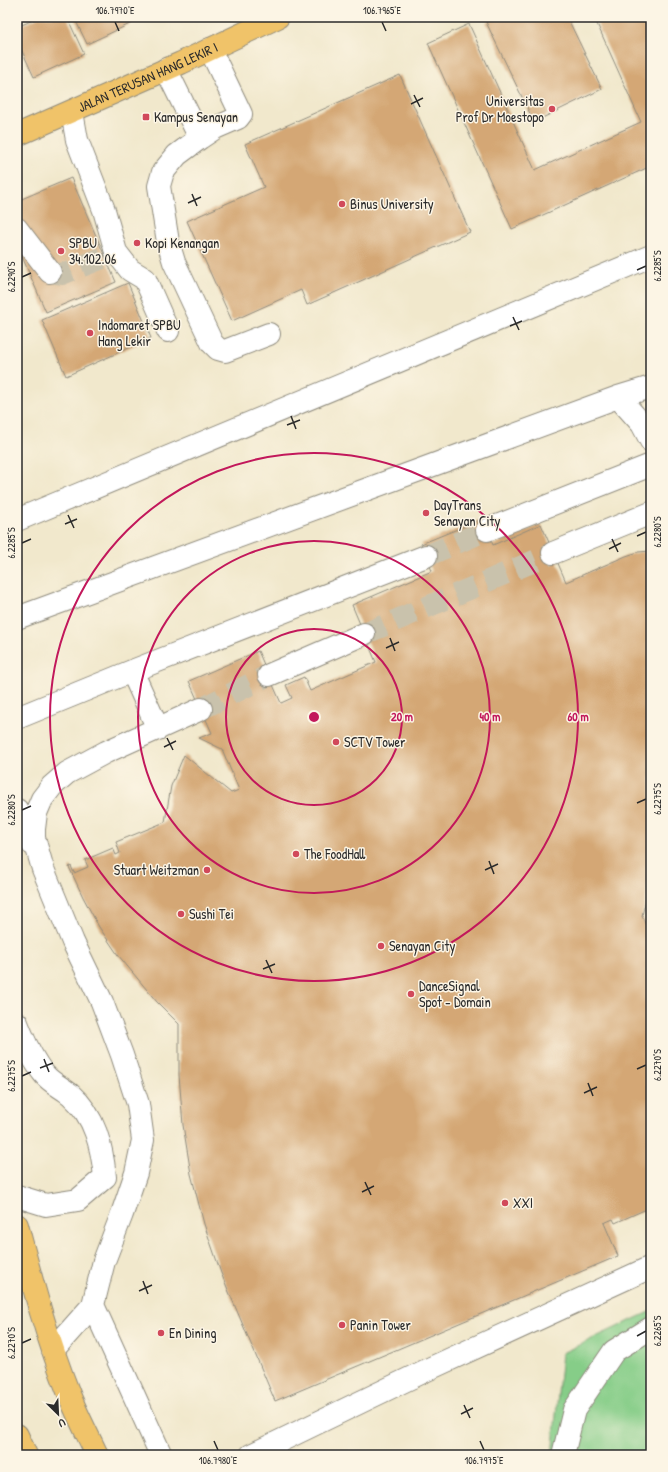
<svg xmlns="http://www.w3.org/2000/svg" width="668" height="1472" viewBox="0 0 668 1472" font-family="'Patrick Hand',sans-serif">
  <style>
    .green { fill: #86cd88; stroke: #587c5a }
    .building { fill: #d4a775 }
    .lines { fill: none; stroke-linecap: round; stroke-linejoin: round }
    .minor-tunnel { stroke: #c9c2ac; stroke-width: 22; stroke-dasharray: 22 11; stroke-linecap: butt }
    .minor-casing { stroke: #8e8a7c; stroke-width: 24 }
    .major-casing { stroke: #8e8a7c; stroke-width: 24 }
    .minor { stroke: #fff; stroke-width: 22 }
    .major { stroke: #f0c369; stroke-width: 22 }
    .ticks { fill: none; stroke: #2b2b2b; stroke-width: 1.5 }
    .ring { fill: none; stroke: #c2185b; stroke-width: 2 }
    .poi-dot { fill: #d1495b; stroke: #fcf5e5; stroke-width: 1.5 }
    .labels { text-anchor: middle; stroke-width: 3; stroke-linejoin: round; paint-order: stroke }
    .street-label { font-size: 14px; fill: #2b2b2b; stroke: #fcf5e5 }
    .poi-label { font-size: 14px; fill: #2b2b2b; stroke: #fcf5e5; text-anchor: start }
    .centre { fill: #c2185b; stroke: #fcf5e5; stroke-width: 2 }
    .ring-label { font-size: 12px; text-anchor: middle; font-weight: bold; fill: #c2185b; stroke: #fcf5e5; stroke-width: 3; stroke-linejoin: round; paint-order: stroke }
    .neatline { fill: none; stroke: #2b2b2b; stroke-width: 1.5 }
    .ticks-label { font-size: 10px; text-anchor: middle; fill: #2b2b2b }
  </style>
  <rect width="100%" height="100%" fill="#fcf5e5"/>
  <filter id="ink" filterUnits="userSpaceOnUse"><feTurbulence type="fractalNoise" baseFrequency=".025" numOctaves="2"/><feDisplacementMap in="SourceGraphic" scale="8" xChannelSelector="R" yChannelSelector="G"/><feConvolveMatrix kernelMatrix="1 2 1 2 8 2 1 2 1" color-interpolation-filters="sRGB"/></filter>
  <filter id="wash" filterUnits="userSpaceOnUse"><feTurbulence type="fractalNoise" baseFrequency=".012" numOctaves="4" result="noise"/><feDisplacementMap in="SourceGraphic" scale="16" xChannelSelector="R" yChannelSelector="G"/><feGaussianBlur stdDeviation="0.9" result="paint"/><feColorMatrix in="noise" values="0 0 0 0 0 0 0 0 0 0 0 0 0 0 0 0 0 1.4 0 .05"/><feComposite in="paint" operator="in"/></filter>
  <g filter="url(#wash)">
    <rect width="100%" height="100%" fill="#f1e8cc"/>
    <!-- green -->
    <path class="green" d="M651 1311V1455H552L562 1353Z"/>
    <g id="blocks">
      <!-- building -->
      <path class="building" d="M40 17H67L84 54 34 77 17 40V27Z
        M74 17H129L132 23 87 44Z
        M497 17H567L602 89 534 122 486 22Z
        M594 17H651V166L512 229 428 43 469 24 535 170 641 122Z
        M400 75 470 232 307 305 301 290 232 321 187 221 264 187 245 144Z
        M71 178 116 282 46 312 17 245V201Z
        M128 283 151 338 66 376 42 320Z
        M482 519 493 545 541 524 566 582 626 556 638 552 651 551V834L649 835V868L646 899 642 916 651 937V1207L615 1223 613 1219 604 1223 618 1256 275 1401 221 1273 204 1224 191 1174 183 1125 179 1075V1024L157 1002 118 955 99 927 83 897 69 867 71 866 74 873 88 867 85 860 113 848 116 855 120 853 116 842 165 822 171 786 184 755 231 793 239 790 222 749 199 738 212 733 189 681 258 651 281 703 292 698 286 685 304 677 310 691 376 662 352 605 432 571 421 544Z"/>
    </g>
  </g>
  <g filter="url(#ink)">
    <use href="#blocks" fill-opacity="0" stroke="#8e8a7c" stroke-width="1"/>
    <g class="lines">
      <!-- minor-tunnel -->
      <path class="minor-tunnel" d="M50 272 62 274 105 257
        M426 556 487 530
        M364 634 553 553
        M201 709 269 675"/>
      <defs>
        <path id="minor" d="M210 49 241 114 238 118 215 128 200 138 177 155 163 172 159 186 168 242 174 262 212 343 218 349 225 351 269 334
          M166 69 200 138
          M72 112 77 140 104 210 116 252 130 270 145 279 168 331
          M17 229 50 272
          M618 397 642 424 651 441
          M17 520 651 256
          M487 530 651 465
          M553 553 651 513
          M17 618 618 397 651 387
          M132 671 158 729
          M269 675 364 634
          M17 718 132 671 426 556
          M17 810 32 844
          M17 1023C24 1041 32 1059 44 1074 51 1083 63 1088 71 1095 95 1116 102 1147 105 1177L78 1200 46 1205 17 1196
          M93 1305 161 1455
          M53 1350 93 1305 104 1261 122 1214 136 1173 143 1140 138 1104 122 1055 102 1002 73 942 43 869 34 838V829L36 813 42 799 52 786 67 773 106 752 201 709
          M251 1455 431 1368 651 1267
          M563 1455 574 1410 614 1351 651 1328"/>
        <g id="major">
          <path id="s1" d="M17 135 181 63 278 17"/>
          <path d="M17 1225C32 1282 47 1339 69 1394 77 1415 88 1435 97 1455"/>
          <path d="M17 1435 26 1455"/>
        </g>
      </defs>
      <!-- minor casing -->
      <use href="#minor" class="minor-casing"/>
      <!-- major casing -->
      <use href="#major" class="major-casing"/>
      <!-- minor -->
      <use href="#minor" class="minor"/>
      <!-- major -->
      <use href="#major" class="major"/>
    </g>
  </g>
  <!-- ticks -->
  <path class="ticks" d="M115 22 119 31M382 22 386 31M414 95 420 107M411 104 423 98M192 194 197 206M188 203 201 197M637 270 646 266M22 277 31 273M513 317 519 330M510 326 522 321M291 416 296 429M287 425 300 420M68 515 74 528M65 524 77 519M637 536 646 532M612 539 618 552M22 543 31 539M609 549 621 543M390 638 395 651M386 648 399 642M167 738 173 750M164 747 176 741M637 803 646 799M22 810 31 806M489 861 494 874M485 870 498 864M266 960 272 973M263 969 275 964M44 1059 49 1072M40 1068 53 1063M637 1069 646 1065M22 1076 31 1072M588 1083 593 1096M584 1093 597 1087M365 1182 371 1195M362 1192 374 1186M143 1281 148 1294M139 1291 152 1285M637 1336 646 1331M22 1343 31 1339M464 1405 470 1418M461 1414 473 1408M214 1441 218 1450M480 1441 484 1450"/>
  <!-- distance rings -->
  <g class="ring">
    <circle cx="314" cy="717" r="88"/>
    <circle cx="314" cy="717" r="176"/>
    <circle cx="314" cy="717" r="264"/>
  </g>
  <!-- markers -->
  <g class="poi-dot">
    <circle cx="552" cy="109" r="4"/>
    <rect x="142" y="113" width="8" height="8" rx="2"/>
    <circle cx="342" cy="204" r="4"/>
    <circle cx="137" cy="243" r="4"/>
    <circle cx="61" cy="251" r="4"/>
    <circle cx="90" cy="333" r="4"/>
    <circle cx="426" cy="513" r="4"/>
    <circle cx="336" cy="742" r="4"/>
    <circle cx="296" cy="854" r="4"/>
    <circle cx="207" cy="870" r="4"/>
    <circle cx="181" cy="914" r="4"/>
    <circle cx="381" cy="946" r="4"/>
    <circle cx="411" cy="994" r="4"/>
    <circle cx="505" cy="1203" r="4"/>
    <circle cx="342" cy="1325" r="4"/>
    <circle cx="161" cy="1333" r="4"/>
  </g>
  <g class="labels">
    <!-- street labels -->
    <g class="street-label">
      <text dy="5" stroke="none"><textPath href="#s1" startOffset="143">JALAN TERUSAN HANG LEKIR I</textPath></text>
    </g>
    <!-- poi labels -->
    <g class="poi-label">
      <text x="544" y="106" text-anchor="end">Universitas<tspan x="544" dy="16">Prof Dr Moestopo</tspan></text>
      <text x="154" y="122">Kampus Senayan</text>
      <text x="350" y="209">Binus University</text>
      <text x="69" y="248">SPBU<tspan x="69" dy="16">34.102.06</tspan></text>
      <text x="145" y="248">Kopi Kenangan</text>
      <text x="98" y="330">Indomaret SPBU<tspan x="98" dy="16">Hang Lekir</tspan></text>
      <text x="434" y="510">DayTrans<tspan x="434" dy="16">Senayan City</tspan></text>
      <text x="344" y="747">SCTV Tower</text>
      <text x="304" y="859">The FoodHall</text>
      <text x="199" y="875" text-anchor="end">Stuart Weitzman</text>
      <text x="189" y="919">Sushi Tei</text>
      <text x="389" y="951">Senayan City</text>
      <text x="419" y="991">DanceSignal<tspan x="419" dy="16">Spot - Domain</tspan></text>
      <text x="513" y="1208">XXI</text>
      <text x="350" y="1330">Panin Tower</text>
      <text x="169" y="1338">En Dining</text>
    </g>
  </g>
  <circle cx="314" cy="717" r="6" class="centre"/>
  <g class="ring-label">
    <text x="402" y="721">20 m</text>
    <text x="490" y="721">40 m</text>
    <text x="578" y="721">60 m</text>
  </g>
  <!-- margin -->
  <rect width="668" height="1472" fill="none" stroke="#fcf5e5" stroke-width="44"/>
  <!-- north arrow -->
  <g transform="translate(58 1414) rotate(156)" stroke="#fcf5e5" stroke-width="3" paint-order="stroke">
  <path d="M0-3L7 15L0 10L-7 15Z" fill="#2b2b2b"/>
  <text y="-6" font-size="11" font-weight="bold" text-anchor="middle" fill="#2b2b2b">U</text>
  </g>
  <rect x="22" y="22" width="624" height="1428" class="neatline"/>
  <g class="ticks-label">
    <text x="115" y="14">106.7970°E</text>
    <text x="382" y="14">106.7965°E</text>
    <text transform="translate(657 266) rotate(-90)" y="4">6.2285°S</text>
    <text transform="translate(11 277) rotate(-90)" y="4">6.2290°S</text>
    <text transform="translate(657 532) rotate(-90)" y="4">6.2280°S</text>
    <text transform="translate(11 543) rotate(-90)" y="4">6.2285°S</text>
    <text transform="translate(657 799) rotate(-90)" y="4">6.2275°S</text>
    <text transform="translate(11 810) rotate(-90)" y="4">6.2280°S</text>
    <text transform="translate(657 1065) rotate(-90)" y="4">6.2270°S</text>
    <text transform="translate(11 1076) rotate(-90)" y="4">6.2275°S</text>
    <text transform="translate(657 1331) rotate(-90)" y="4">6.2265°S</text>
    <text transform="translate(11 1343) rotate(-90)" y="4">6.2270°S</text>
    <text x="218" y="1464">106.7980°E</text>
    <text x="484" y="1464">106.7975°E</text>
  </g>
</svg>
